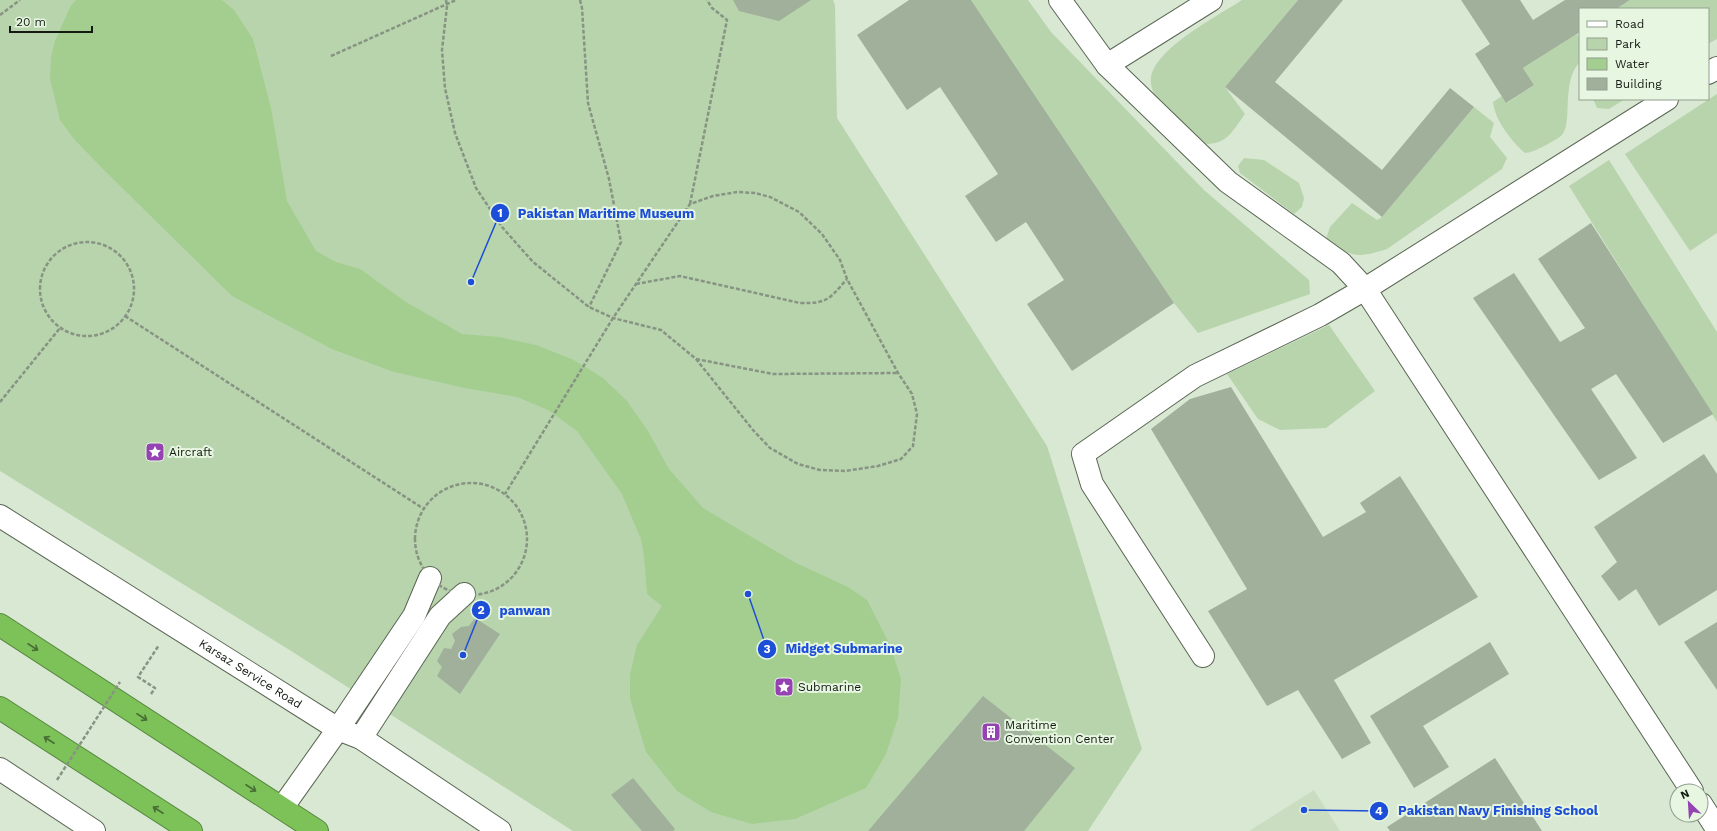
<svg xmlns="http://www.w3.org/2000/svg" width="1717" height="831" viewBox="0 0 1717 831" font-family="'Work Sans',sans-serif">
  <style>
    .built { fill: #caddc1 }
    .green { fill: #b8d4ac }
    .water { fill: #a3ce8f }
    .building { fill: #a1b09b }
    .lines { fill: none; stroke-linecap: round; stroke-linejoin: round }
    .minor-casing { stroke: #596653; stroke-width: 24 }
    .highway-casing { stroke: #588740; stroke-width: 24 }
    .path { stroke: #879383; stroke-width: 2.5; stroke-dasharray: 4 2; stroke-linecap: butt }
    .minor { stroke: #fff; stroke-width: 22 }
    .highway { stroke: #7cc258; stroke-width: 22 }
    .path-bridge { stroke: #879383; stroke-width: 2.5; stroke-dasharray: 4 2; stroke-linecap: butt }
    .oneway { stroke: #486e35 }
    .labels { text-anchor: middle; stroke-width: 4; stroke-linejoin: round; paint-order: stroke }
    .poi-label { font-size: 12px; fill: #141a12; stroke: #e6f6e0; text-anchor: start }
    .street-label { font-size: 12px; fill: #141a12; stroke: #e6f6e0 }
    .leader { fill: none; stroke: #1d4ed8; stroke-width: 1.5 }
    .callout-dot { fill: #1d4ed8; stroke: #e6f6e0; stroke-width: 1.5 }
    .mark-label { font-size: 12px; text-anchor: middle; font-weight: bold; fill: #fff }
    .callout-label { font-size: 13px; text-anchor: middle; font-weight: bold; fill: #1d4ed8; stroke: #e6f6e0; stroke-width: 4; stroke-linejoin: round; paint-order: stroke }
  </style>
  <rect width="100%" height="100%" fill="#d9e8d3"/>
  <!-- built -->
  <path class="built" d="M1314 790 1340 831H1249Z"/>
  <!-- green -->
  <path class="green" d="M0 0H833L835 5 837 118 1047 446 1142 749 1088 831H573L288 649 0 471Z
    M971 0H1028L1051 32 1204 190 1309 280 1310 294 1198 333 1174 303Z
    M1242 0H1298L1225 87 1245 114C1233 130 1228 144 1206 144 1193 134 1174 123 1165 111 1158 104 1149 87 1151 78 1155 48 1218 16 1242 0Z
    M1630 0H1717V39L1708 44V9H1616Z
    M1577 34 1580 40V62C1560 82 1574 124 1561 136 1558 139 1552 141 1548 144 1540 148 1534 152 1525 153 1511 141 1495 120 1493 102L1502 96 1507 103 1534 85 1523 68Z
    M1717 94V233L1690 251 1625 154Z
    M1593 99H1625L1609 109 1597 108Z
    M1474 107 1494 123 1490 137 1507 158 1502 169 1387 249C1356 259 1353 256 1325 242L1330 227 1352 203 1377 220 1382 217Z
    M1244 158 1264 160 1299 183 1304 198 1302 207 1294 214 1240 173 1238 166Z
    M1609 160 1717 332V422L1569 186Z
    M1329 325 1375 391 1326 428 1280 430 1258 419 1227 374Z"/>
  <!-- water -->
  <path class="water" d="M76 0H222L234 10 253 39 271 108 287 201 316 251 336 262 360 269 406 302 462 334 499 337 536 345 574 360 603 378 627 401 648 431 669 469 703 508 794 562 848 587 867 600 890 645 901 679 898 718 886 754 866 788 795 819 752 824 711 812 677 791 646 752 630 698V675L637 645 662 606 647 594 644 556 641 539 632 518 622 494 577 431 548 410 517 397 465 388 394 372 332 349 232 296 103 169 74 139 60 120 50 79 51 57 55 41 70 7Z"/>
  <!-- building -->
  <path class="building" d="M733 0H811L779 21 739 11Z
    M909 0H971L1174 303 1072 371 1027 304 1064 280 1026 222 996 242 965 196 998 174 940 87 907 110 857 35Z
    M1298 0H1343L1275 82 1382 170 1450 88 1474 107 1382 217 1225 87Z
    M1461 0H1520L1533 20 1565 0H1630L1616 9H1580V32L1523 68 1534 85 1506 103 1475 54 1490 44Z
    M1591 223 1713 414 1663 443 1616 374 1591 389 1637 458 1599 480 1473 298 1514 273 1560 342 1585 328 1538 259Z
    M1231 387 1323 537 1366 512 1360 503 1400 476 1478 597 1334 680 1371 743 1342 759 1298 690 1267 706 1208 611 1247 589 1151 429 1190 399Z
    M1704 454 1717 474V590L1659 626 1636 589 1619 601 1601 576 1617 562 1594 527Z
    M475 618 500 634 460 694 437 676 442 667 437 661 444 648 451 649 455 641 452 634 461 627 469 626Z
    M1717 622V690L1684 642Z
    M1490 642 1509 674 1423 726 1449 767 1414 788 1370 716Z
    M983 696 1075 768 1024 831H868Z
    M1495 758 1542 831H1390L1387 827Z
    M633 778 675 829 673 831H642L611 795Z"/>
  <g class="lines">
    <defs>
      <g id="minor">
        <path d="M1060 0 1107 65 1228 182 1341 263 1365 289 1692 791"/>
        <path d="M1107 65 1211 0"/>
        <path d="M1708 73 1717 68"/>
        <path id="s1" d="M0 516 338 729 361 738 500 831"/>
        <path d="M1203 656 1092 484 1083 454 1195 376 1320 315 1365 289 1667 99"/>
        <path d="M361 738 440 616 464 594"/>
        <path d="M0 769 94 831"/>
        <path d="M1701 804 1717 829"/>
        <path d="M282 808 338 729 414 616 430 578"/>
      </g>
      <path id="highway" d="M0 625 317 831
        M0 708 191 831"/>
    </defs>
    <!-- minor casing -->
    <use href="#minor" class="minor-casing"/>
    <!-- highway casing -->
    <use href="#highway" class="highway-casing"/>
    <!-- path -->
    <path class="path" d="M446 0 447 6 442 50 445 88 455 133 476 188 502 227 533 262 589 307 613 318 661 330 696 359 753 430 770 448 798 464 820 470 845 471 878 466 901 459 913 446 917 414 912 394 898 373 847 279 840 260 822 234 799 212 770 197 755 193 737 192 713 196 690 204 613 318 505 494
      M580 0 582 8 588 103 609 179 621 242 589 307
      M0 15 20 0
      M331 56 456 0
      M690 204 727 20 712 8 707 0
      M40 289a47 47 0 1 1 94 0a47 47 0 1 1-94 0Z
      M636 284 680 276 800 303C828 304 830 298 847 279
      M125 316 424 509
      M696 359 773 374 898 373
      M0 402 60 328
      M415 539a56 56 0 1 1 112 0a56 56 0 1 1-112 0Z
      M151 694 155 688 138 677 159 645"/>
    <!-- minor -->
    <use href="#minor" class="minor"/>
    <!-- highway -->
    <use href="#highway" class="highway"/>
    <!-- path-bridge -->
    <path class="path-bridge" d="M57 780 120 682"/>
  </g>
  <!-- one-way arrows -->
  <defs><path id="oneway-shaft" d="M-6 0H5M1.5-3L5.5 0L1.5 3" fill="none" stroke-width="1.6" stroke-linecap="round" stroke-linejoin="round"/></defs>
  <g class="oneway">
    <use href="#oneway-shaft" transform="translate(33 647) rotate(33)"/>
    <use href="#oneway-shaft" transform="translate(142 717) rotate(33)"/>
    <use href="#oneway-shaft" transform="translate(49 740) rotate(-147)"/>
    <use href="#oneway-shaft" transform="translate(251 788) rotate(33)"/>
    <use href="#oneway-shaft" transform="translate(158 810) rotate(-147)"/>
  </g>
  <!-- icons -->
  <defs>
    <symbol id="sight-square" viewBox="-11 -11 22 22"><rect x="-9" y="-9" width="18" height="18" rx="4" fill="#9543b2" stroke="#e6f6e0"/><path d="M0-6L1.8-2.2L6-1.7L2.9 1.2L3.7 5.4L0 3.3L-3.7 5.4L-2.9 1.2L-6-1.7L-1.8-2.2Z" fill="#fff"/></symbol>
    <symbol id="building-square" viewBox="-11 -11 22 22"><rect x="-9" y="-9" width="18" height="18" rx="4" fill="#9543b2" stroke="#e6f6e0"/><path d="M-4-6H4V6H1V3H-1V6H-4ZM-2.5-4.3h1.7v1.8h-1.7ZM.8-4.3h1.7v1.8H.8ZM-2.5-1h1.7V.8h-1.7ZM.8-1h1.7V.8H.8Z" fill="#fff"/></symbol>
  </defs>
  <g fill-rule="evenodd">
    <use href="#sight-square" x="144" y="441" width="22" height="22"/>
    <use href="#sight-square" x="773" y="676" width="22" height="22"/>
    <use href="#building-square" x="980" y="721" width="22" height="22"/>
  </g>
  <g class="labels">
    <!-- poi labels -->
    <g class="poi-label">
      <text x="169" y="456">Aircraft</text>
      <text x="798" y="691">Submarine</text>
      <text x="1005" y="729">Maritime<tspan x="1005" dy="14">Convention Center</tspan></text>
    </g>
    <!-- street labels -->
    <g class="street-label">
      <text dy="4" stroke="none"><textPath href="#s1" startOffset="296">Karsaz Service Road</textPath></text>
    </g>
  </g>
  <!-- callouts -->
  <path class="leader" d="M471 282L500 213M463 655L481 610M748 594L767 649M1304 810L1379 811"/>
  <g class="callout-dot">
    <circle cx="471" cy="282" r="4"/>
    <circle cx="463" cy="655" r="4"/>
    <circle cx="748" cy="594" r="4"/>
    <circle cx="1304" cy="810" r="4"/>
    <circle cx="500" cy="213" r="10"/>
    <circle cx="481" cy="610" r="10"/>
    <circle cx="767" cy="649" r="10"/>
    <circle cx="1379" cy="811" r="10"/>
  </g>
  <g class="mark-label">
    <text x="500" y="217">1</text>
    <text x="481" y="614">2</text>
    <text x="767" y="653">3</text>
    <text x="1379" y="815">4</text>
  </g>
  <g class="callout-label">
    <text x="606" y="218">Pakistan Maritime Museum</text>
    <text x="525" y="615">panwan</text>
    <text x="844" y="653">Midget Submarine</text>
    <text x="1498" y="815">Pakistan Navy Finishing School</text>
  </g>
  <!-- legend -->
  <rect x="1579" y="8" width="130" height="92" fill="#e6f6e0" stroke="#929e8e"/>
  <rect x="1587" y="21" width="20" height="6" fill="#ffffff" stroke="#929e8e"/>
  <text x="1615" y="28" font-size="12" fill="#141a12">Road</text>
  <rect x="1587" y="38" width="20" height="12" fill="#b8d4ac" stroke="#929e8e"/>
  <text x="1615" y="48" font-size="12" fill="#141a12">Park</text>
  <rect x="1587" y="58" width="20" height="12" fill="#a3ce8f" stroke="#929e8e"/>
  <text x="1615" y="68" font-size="12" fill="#141a12">Water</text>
  <rect x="1587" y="78" width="20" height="12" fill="#a1b09b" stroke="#929e8e"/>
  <text x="1615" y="88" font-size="12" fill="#141a12">Building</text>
  <!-- north arrow -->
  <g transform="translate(1689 803) rotate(335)"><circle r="19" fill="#e6f6e0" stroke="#929e8e"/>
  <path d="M0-3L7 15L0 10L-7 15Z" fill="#9543b2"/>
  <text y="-6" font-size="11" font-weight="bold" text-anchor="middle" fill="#141a12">N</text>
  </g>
  <!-- scale -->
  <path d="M10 26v6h82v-6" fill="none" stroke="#141a12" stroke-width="2"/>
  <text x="16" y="26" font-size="12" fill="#141a12" stroke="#e6f6e0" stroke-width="3" paint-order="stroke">20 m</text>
</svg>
